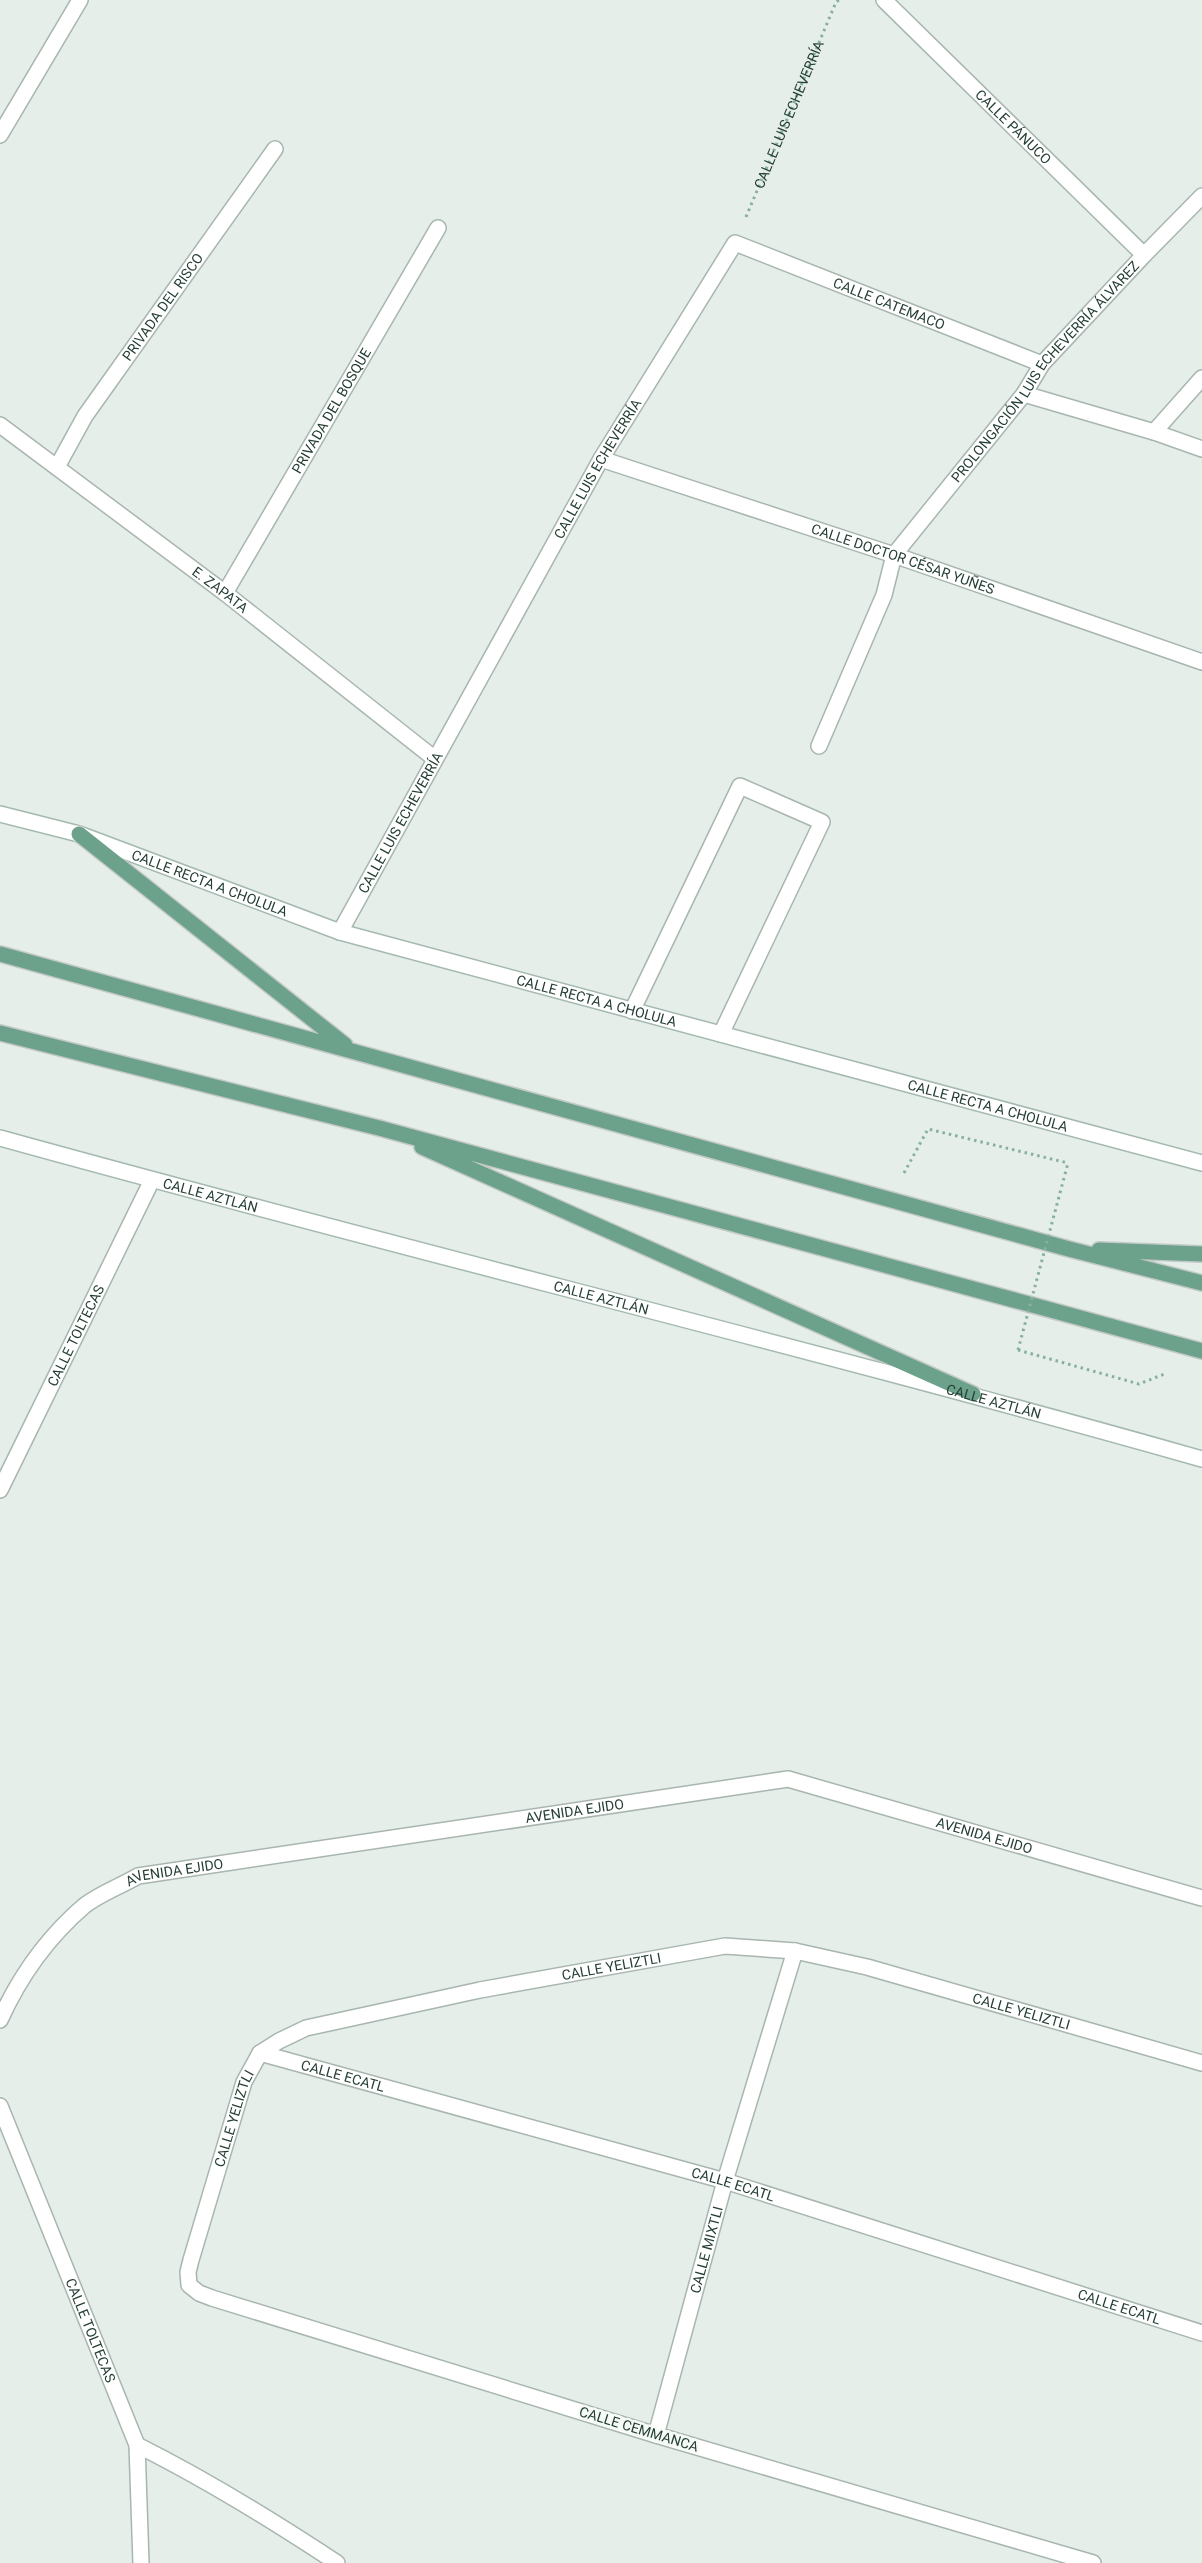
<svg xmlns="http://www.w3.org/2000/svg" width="1202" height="2563" viewBox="0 0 1202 2563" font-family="Roboto,sans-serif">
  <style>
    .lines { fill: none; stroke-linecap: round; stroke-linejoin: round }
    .service-casing { stroke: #a8b6af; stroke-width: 18 }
    .minor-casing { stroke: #a8b6af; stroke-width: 18 }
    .secondary-casing { stroke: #a4b9af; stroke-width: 18 }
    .primary-casing { stroke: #c2c9c6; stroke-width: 18 }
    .path { stroke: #87b09d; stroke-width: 3; stroke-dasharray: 2.5 4; stroke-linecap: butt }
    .service { stroke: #fff; stroke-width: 15 }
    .minor { stroke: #fff; stroke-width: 15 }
    .secondary { stroke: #fff; stroke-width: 15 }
    .primary { stroke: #6ca18c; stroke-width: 15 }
    .path-bridge { stroke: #87b09d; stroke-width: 3; stroke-dasharray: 2.5 4; stroke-linecap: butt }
    .labels { text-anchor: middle; stroke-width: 5; stroke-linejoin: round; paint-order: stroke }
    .street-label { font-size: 14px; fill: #253f34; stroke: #f6faf7 }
  </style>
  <rect width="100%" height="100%" fill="#e5eee9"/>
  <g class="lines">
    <defs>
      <path id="service" d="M819 746 884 595 894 555
        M632 1011 740 786 822 822 721 1034"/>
      <g id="minor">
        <path id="s2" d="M884 0 1144 255"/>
        <path d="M0 135 80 0"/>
        <path d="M1024 394 1154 432 1202 449"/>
        <path id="s3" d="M0 425 225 593 435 759"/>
        <path d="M1154 432 1202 378"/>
        <path id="s4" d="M601 459 894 555 1202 662"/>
        <path id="s5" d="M57 467 85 416 275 149"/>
        <path id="s6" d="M894 555 1024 394 1042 364 1144 255 1202 196"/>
        <path id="s7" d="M225 593 438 228"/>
        <path id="s8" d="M340 932 601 459 735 243 1042 364"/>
        <path id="s9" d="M0 1490 152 1180"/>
        <path id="s10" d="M0 2020C19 1978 48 1937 84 1906 99 1894 121 1886 138 1876L788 1779 1202 1898"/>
        <path id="s11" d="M260 2053 725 2181 1202 2333"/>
        <path id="s12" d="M0 2106 137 2445 141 2563"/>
        <path id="s13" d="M656 2435 725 2181 795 1951"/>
        <path d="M137 2445C207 2480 272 2520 337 2563"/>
        <path id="s14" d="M1093 2563 656 2435 212 2298 199 2293 189 2285 188 2272 191 2260 244 2082 260 2053 279 2041 306 2028 480 1990 725 1946 795 1951 867 1967 1202 2063"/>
      </g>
      <g id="secondary">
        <path id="s15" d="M0 814 79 834 340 932 1202 1163"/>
        <path id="s16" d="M0 1138C400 1249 803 1346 1202 1459"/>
      </g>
      <path id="primary" d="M79 834 345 1045
        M0 954 1069 1249 1202 1283
        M0 1033 379 1128 1202 1351
        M422 1147 973 1394
        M1099 1250 1202 1254"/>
    </defs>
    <!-- service casing -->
    <use href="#service" class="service-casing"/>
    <!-- minor casing -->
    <use href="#minor" class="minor-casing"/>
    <!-- secondary casing -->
    <use href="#secondary" class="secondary-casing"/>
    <!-- primary casing -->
    <use href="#primary" class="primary-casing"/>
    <!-- path -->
    <g class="path">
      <path id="s1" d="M746 217 836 2 839 0"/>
      <path d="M904 1173 928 1129 1068 1163"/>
      <path d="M1018 1350 1139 1384 1167 1373"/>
    </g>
    <!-- service -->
    <use href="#service" class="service"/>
    <!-- minor -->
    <use href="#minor" class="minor"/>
    <!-- secondary -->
    <use href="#secondary" class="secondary"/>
    <!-- primary -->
    <use href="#primary" class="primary"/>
    <!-- path-bridge -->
    <path class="path-bridge" d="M1018 1350 1068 1163"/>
  </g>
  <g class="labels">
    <!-- street labels -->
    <g class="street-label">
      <text dy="5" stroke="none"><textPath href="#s1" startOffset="111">CALLE LUIS ECHEVERRÍA</textPath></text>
      <text dy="5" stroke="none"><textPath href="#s2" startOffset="181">CALLE PÁNUCO</textPath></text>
      <text dy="5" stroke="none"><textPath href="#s8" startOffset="960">CALLE CATEMACO</textPath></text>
      <text dy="5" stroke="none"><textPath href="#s5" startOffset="192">PRIVADA DEL RISCO</textPath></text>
      <text dy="5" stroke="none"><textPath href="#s6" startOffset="238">PROLONGACIÓN LUIS ECHEVERRÍA ÁLVAREZ</textPath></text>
      <text dy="5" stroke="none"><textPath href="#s7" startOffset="211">PRIVADA DEL BOSQUE</textPath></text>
      <text dy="5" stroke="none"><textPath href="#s8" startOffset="530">CALLE LUIS ECHEVERRÍA</textPath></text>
      <text dy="5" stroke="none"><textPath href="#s4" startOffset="318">CALLE DOCTOR CÉSAR YUÑES</textPath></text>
      <text dy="5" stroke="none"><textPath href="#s3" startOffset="275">E. ZAPATA</textPath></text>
      <text dy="5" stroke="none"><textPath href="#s8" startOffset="125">CALLE LUIS ECHEVERRÍA</textPath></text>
      <text dy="5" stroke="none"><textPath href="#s15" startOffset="221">CALLE RECTA A CHOLULA</textPath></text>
      <text dy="5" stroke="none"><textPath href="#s15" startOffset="626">CALLE RECTA A CHOLULA</textPath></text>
      <text dy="5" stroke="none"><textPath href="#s15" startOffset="1031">CALLE RECTA A CHOLULA</textPath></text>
      <text dy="5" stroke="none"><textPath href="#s16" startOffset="218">CALLE AZTLÁN</textPath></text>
      <text dy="5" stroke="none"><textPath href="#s16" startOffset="622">CALLE AZTLÁN</textPath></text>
      <text dy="5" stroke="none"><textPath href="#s9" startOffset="172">CALLE TOLTECAS</textPath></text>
      <text dy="5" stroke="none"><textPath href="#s16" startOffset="1028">CALLE AZTLÁN</textPath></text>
      <text dy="5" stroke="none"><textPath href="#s10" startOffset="646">AVENIDA EJIDO</textPath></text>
      <text dy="5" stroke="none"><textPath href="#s10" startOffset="1066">AVENIDA EJIDO</textPath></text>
      <text dy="5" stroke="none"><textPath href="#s10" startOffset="241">AVENIDA EJIDO</textPath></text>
      <text dy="5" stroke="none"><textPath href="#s14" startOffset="1555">CALLE YELIZTLI</textPath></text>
      <text dy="5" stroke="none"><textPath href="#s14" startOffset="1975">CALLE YELIZTLI</textPath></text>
      <text dy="5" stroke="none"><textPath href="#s11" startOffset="86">CALLE ECATL</textPath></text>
      <text dy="5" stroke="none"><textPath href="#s14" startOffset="1120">CALLE YELIZTLI</textPath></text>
      <text dy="5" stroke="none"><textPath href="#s11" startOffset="491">CALLE ECATL</textPath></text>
      <text dy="5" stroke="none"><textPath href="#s13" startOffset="192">CALLE MIXTLI</textPath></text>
      <text dy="5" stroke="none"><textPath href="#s11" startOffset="896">CALLE ECATL</textPath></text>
      <text dy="5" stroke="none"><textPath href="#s12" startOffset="242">CALLE TOLTECAS</textPath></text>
      <text transform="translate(639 2429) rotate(17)" y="5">CALLE CEMMANCA</text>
    </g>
  </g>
</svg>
